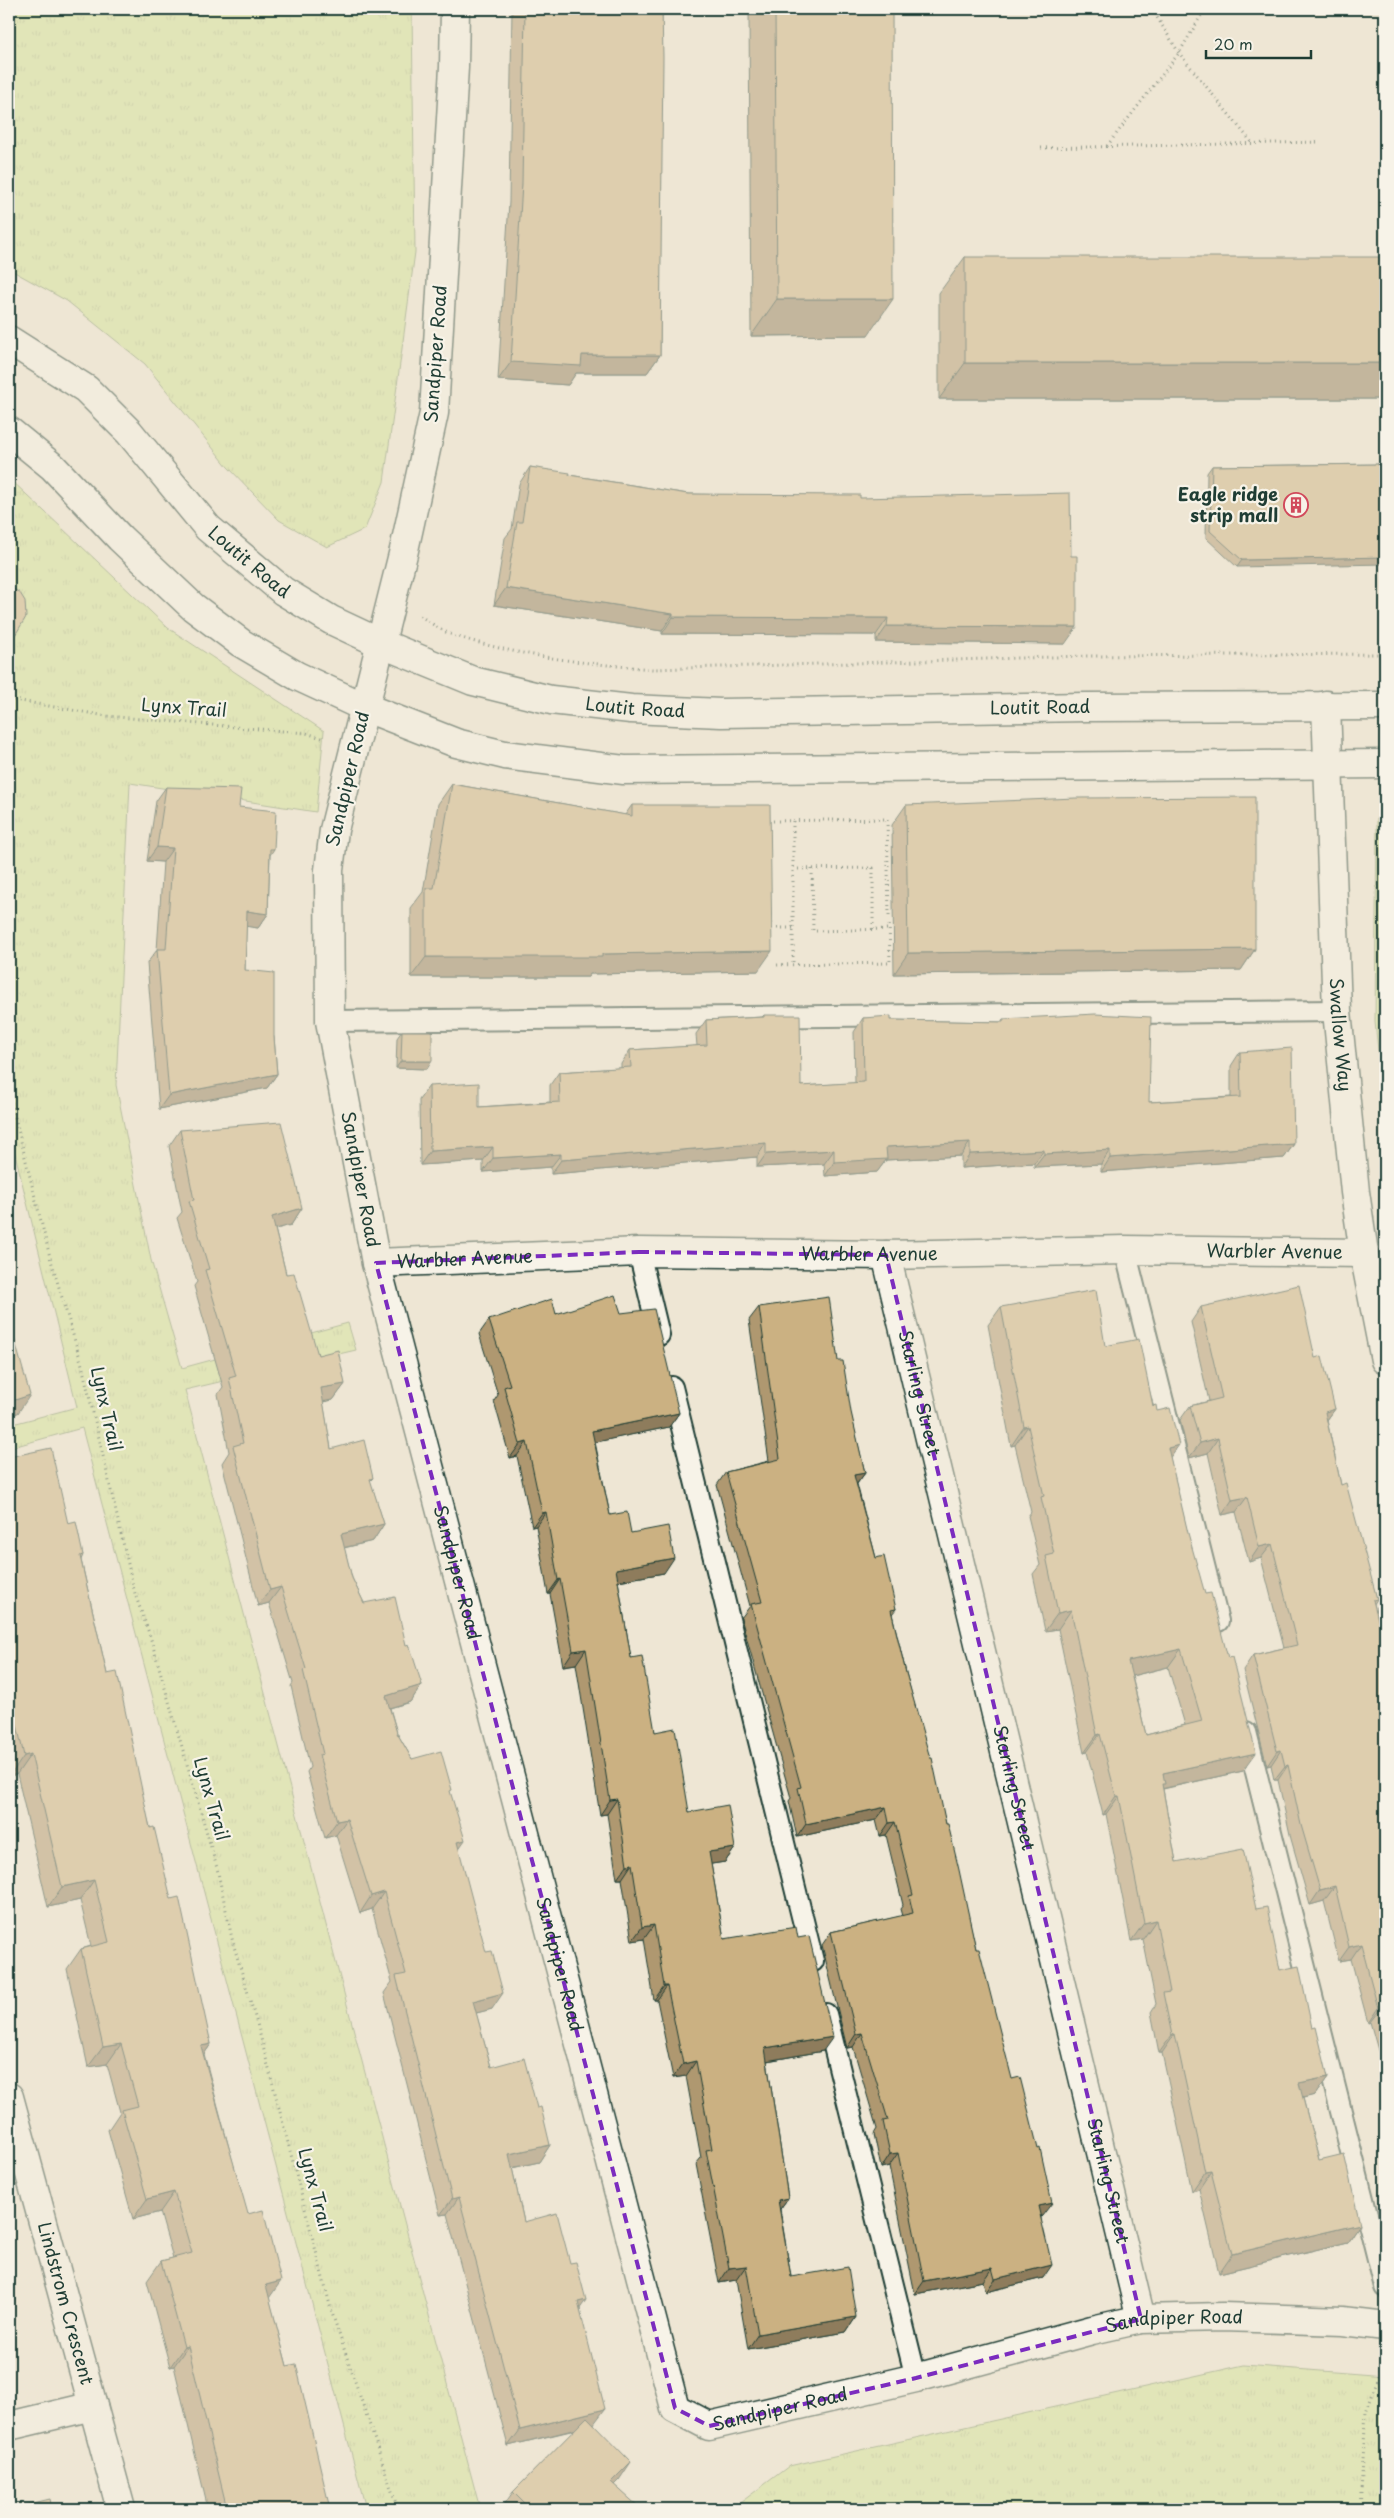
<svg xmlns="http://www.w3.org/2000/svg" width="1394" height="2518" viewBox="0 0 1394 2518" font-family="'Playpen Sans',sans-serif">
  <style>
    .grass { fill: url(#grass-tufts); stroke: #789066 }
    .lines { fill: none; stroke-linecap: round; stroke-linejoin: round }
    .service-casing { stroke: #1f3d34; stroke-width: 24 }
    .minor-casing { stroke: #1f3d34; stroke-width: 31 }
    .tertiary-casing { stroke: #1f3d34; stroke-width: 31 }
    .path { stroke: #1f3d34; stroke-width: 3; stroke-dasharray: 1 4; stroke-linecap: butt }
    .service { stroke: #f7f3e8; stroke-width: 20 }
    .minor { stroke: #f7f3e8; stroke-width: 28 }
    .tertiary { stroke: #f7f3e8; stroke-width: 28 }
    .wall { fill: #af9870; stroke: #1f3d34; fill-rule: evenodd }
    .shaded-wall { fill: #8e7c5b; stroke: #1f3d34 }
    .building { fill: #cbb182; stroke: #1f3d34; fill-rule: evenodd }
    .marked { fill: none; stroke: #7b2cbf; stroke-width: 4; stroke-dasharray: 10 6; stroke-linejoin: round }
    .labels { text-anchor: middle; stroke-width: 4.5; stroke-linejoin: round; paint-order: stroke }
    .street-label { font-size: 18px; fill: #1f3d34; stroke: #f7f3e8 }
    .poi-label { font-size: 18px; font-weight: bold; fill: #1f3d34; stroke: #f7f3e8; text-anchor: end }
  </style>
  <defs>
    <pattern id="grass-tufts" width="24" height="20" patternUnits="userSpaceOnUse" patternTransform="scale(1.25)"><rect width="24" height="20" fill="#d1e498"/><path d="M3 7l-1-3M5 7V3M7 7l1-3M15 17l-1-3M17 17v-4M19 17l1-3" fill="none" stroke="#b3c484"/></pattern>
  </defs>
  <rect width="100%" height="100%" fill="#eee6d4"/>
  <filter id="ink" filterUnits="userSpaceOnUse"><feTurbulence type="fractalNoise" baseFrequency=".02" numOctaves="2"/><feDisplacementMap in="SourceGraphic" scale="10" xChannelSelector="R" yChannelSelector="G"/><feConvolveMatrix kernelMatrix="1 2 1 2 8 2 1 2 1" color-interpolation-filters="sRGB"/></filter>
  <g filter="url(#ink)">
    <!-- grass -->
    <path class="grass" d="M9 9H412L415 252 384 482 365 529 327 547 279 520 228 467 145 364 67 301 9 269Z
      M9 478 168 628 324 731 316 812 130 783 116 1085 151 1260 182 1368 348 1323 356 1350 185 1390 480 2509H366L82 1428 9 1448V1425L77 1407 9 1129Z
      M1377 818H1385V1115L1375 1022Z
      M1244 2365 1385 2376V2509H732L789 2466Z"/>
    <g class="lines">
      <defs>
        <path id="service" d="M330 1021 1337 1011
          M1125 1250 1218 1621
          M639 1252 659 1335
          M672 1387 813 1961
          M1246 1732 1385 2287
          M826 2014 916 2378"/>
        <g id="minor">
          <path id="s1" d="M455 9 454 67 434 413 404 550 334 830 329 870 330 1021 376 1263 675 2408 709 2426 916 2378 1092 2330 1141 2319 1223 2317 1343 2321 1385 2326"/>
          <path id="s2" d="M1326 705 1337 1011 1355 1192 1364 1253 1385 1360"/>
          <path id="s3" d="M886 1255 1141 2319"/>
          <path id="s4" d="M376 1263 639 1252 886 1255 1125 1250 1364 1253"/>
          <path id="s5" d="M9 2097 121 2509"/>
          <path d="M9 2426 93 2406"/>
        </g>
        <g id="tertiary">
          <path id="s6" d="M9 340 86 389 129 432 208 528 283 591 331 620 380 643 473 681 551 700 631 709 721 713 1087 707 1385 706"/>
          <path d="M9 431 53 467 120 538 193 607 241 643 297 676 364 707 456 743 505 755 624 770 1385 764"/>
        </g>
      </defs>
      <!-- service casing -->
      <use href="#service" class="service-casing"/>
      <!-- minor casing -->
      <use href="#minor" class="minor-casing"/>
      <!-- tertiary casing -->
      <use href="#tertiary" class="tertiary-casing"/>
      <!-- path -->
      <path class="path" d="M1152 9 1179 53 1253 144
        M1107 146 1179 53 1205 9
        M1041 148 1320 142
        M420 616C430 622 441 631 453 635 515 656 588 664 653 669L1087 656 1385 654
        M9 699 106 716 306 733 325 739
        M773 821 887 819 890 963 774 965
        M793 821V965
        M793 869 873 868V930
        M812 869 813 931 890 929
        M772 928H793
        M9 1093 50 1257 82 1365 135 1594 150 1636 217 1868 233 1943 258 2027 332 2313 398 2509
        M1360 2509 1366 2412 1385 2358"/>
      <!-- service -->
      <use href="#service" class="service"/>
      <!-- minor -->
      <use href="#minor" class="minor"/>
      <!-- tertiary -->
      <use href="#tertiary" class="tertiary"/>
    </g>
    <!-- wall -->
    <path class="wall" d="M512 9H662L660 355 647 373H576L568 385 498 380 509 202Z
      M749 9H892L868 335 751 336Z
      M965 257 1385 399H939V293Z
      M1385 464 1237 567 1206 538 1207 473 1212 466Z
      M530 467 569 475 688 494 860 498 1065 644 876 642V635L662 634V631L494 605 505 538 512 529 519 484Z
      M452 784 625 815 632 805 758 971 590 974 588 977H411V908L423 892 438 804Z
      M166 787 239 807 274 849 270 855 268 914 258 928 246 926 245 970 274 1037 277 1074 267 1088 159 1109 147 963 157 950 163 862 147 861 156 801Z
      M906 805 1255 949 1241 970 894 974 892 825Z
      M764 1015 801 1086 855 1083 854 1032 863 1018 891 1020 1001 1022 1003 1019 1149 1102 1231 1097V1066L1240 1052 1294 1144 1284 1158 1101 1172V1164L1034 1167V1163L961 1168V1156L886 1160 877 1172 825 1176 824 1164 757 1167V1157L551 1174V1167L483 1172V1161L420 1165 419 1100 429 1086 479 1107 550 1102V1085L559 1072 621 1068V1064L630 1050 697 1046 696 1034 706 1020 762 1017Z
      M402 1031 427 1069 396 1068 397 1038Z
      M180 1130 302 1208 291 1225 275 1229 286 1274 318 1355 345 1384 333 1400 323 1402 331 1449 373 1478 370 1481 384 1524 373 1541 344 1548 352 1578 364 1603 406 1645 422 1685 410 1702 390 1708 397 1733 412 1759 450 1792 458 1849 492 2009 476 2013 491 2067 537 2108 550 2145 539 2162 512 2168 524 2222 580 2308 594 2424 619 2480 614 2485 639 2509H501L513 2492 575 2430 508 2446 447 2214 440 2215 384 1993 392 1982 372 1909 360 1913 336 1835 325 1838 307 1772 310 1767 291 1686 293 1683 269 1603 258 1606 222 1463 229 1452 218 1394 223 1387 194 1286 197 1282 177 1218 182 1212 169 1146Z
      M759 1307 838 1361 865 1473 857 1484 876 1558 896 1609 892 1614 906 1673 946 1824 976 1949 1042 2216 1041 2217 1043 2278 986 2292 983 2281 915 2294 889 2166 881 2168 874 2134 877 2129 853 2047 847 2048 822 1945 831 1932 902 1916 900 1909 903 1905 886 1835 880 1836 876 1820 797 1837 789 1801 791 1798 741 1618 750 1606 717 1485 726 1472 769 1461 749 1320Z
      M1001 1307 1105 1346 1153 1406 1170 1458 1243 1771 1163 1789 1176 1862 1256 1909 1280 1970 1312 2028 1328 2077 1315 2095 1303 2098 1319 2160 1360 2224 1348 2242 1219 2273 1199 2189 1192 2191 1162 2053H1159L1151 2012 1156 2004 1143 1939 1131 1941 1106 1814 1103 1815 1087 1752 1084 1753 1058 1629 1045 1631 1033 1574 1040 1565 1028 1516 1031 1512 1015 1445 1011 1446 988 1325ZM1168 1667 1185 1725 1146 1735 1132 1676Z
      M1201 1307 1315 1358 1335 1409 1327 1420 1341 1485 1377 1599 1374 1604 1385 1648V2075L1370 2022 1368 2023 1351 1959 1339 1961 1324 1901 1310 1905 1291 1839 1278 1780H1274L1271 1765 1267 1766 1243 1670 1253 1655 1284 1648 1261 1558 1249 1562 1236 1512 1222 1515 1208 1453 1189 1458 1180 1420 1190 1406 1209 1401 1191 1322Z
      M621 1313 679 1413 669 1427 595 1442 610 1515 631 1533 664 1573 618 1581 631 1658 655 1732 689 1812 735 1848 725 1862 711 1864 724 1939 798 1938 823 2051 767 2061 788 2198 780 2209 791 2277 856 2317 846 2332 748 2349 736 2280 719 2283 696 2164 701 2158 686 2076 673 2078 657 2000H654L644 1939 632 1941 622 1879H617L607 1814 600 1815 576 1664 563 1666 550 1594H548L536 1526 532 1527 517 1456 510 1458 494 1401 498 1395 479 1334 489 1320 556 1314Z
      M9 1457 68 1524 83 1555 81 1560 107 1674 211 2044 204 2054 269 2298 287 2366 330 2509H208L174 2366 170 2367 147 2281 161 2261 173 2258 160 2212 133 2219 108 2130 120 2112 107 2064 88 2067 67 1969 81 1949 91 1946 80 1900 48 1907 17 1774 10 1776 9 1770Z"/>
    <!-- shaded-wall -->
    <path class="shaded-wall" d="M777 299H893L868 335 751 336Z
      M582 355H660L647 373H576L568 385 498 380 511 362Z
      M965 363H1385V399H939Z
      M1385 557V564L1237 567 1242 560Z
      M506 588 673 614 662 631 494 605Z
      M673 617 888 618 876 635 662 634Z
      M887 626 1077 627 1065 644 876 642Z
      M17 632 9 644V636Z
      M157 847 173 848 163 862 147 861Z
      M247 911 268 914 258 928 237 925Z
      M1255 949 1241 970 894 974 908 953Z
      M772 951 758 971 590 974 588 977H411L426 957Z
      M401 1061H432L427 1069 396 1068Z
      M277 1074 267 1088 159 1109 169 1095Z
      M970 1142 961 1156 886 1160 877 1172 825 1176 834 1162 886 1147Z
      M766 1143 757 1157 551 1174 561 1160Z
      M1294 1144 1284 1158 1101 1172 1110 1158Z
      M493 1147 483 1161 420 1165 430 1151Z
      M834 1150 824 1164 757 1167 766 1154Z
      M1044 1150 1034 1163 961 1168 970 1154Z
      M1110 1150 1101 1164 1034 1167 1044 1154Z
      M561 1154 551 1167 483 1172 493 1158Z
      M302 1208 291 1225 261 1233 272 1217Z
      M345 1384 333 1400 309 1404 321 1388Z
      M30 1395 18 1413 9 1415V1402Z
      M1335 1409 1324 1424 1325 1412Z
      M679 1413 669 1427 582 1445 592 1431Z
      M1028 1426 1015 1445 1011 1446 1024 1427Z
      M1218 1438 1208 1453 1189 1458 1200 1443Z
      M527 1442 517 1456 510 1458 520 1444Z
      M1179 1445 1166 1463 1168 1448Z
      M865 1473 855 1486 854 1475Z
      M1247 1497 1236 1512 1222 1515 1232 1500Z
      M546 1512 536 1526 532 1527 542 1513Z
      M384 1524 373 1541 329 1551 341 1534Z
      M1272 1544 1261 1558 1249 1562 1259 1547Z
      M674 1558 664 1573 606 1583 616 1569Z
      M560 1579 550 1594H548L558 1580Z
      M281 1587 269 1603 258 1606 270 1590Z
      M1071 1610 1058 1629 1045 1631 1058 1613Z
      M586 1649 576 1664 563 1666 573 1651Z
      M1181 1649 1168 1667 1115 1680 1128 1661Z
      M422 1685 410 1702 375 1712 386 1696Z
      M1100 1734 1087 1752 1084 1753 1097 1735Z
      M1281 1750 1271 1765 1267 1766 1277 1751Z
      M1256 1753 1243 1771 1161 1789 1163 1773Z
      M31 1754 17 1774 10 1776 24 1756Z
      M1288 1765 1278 1780H1274L1285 1766Z
      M1116 1796H1119L1106 1814 1103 1815Z
      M617 1799 607 1814 600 1815 610 1800Z
      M886 1807 876 1820 797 1837 806 1824Z
      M347 1819 336 1835 325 1838 337 1821Z
      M895 1822 886 1835 880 1836 889 1823Z
      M465 1840 453 1857 457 1842Z
      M735 1848 725 1862 699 1866 709 1852Z
      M632 1864 622 1879H617L627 1865Z
      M94 1880 80 1900 48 1907 62 1887Z
      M1335 1886 1324 1901 1310 1905 1320 1890Z
      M384 1892 372 1909 360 1913 371 1896Z
      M1156 1920 1143 1939 1131 1941 1144 1923Z
      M654 1925 644 1939 632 1941 642 1927Z
      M1361 1944 1351 1959 1339 1961 1349 1947Z
      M664 1986H667L657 2000H654Z
      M503 1993 492 2009 461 2017 473 2001Z
      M1378 2008H1381L1370 2022 1368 2023Z
      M862 2033 853 2047 847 2048 856 2034Z
      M1175 2034 1162 2053H1159L1172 2035Z
      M833 2037 823 2051 755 2063 765 2048Z
      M121 2044 107 2064 88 2067 103 2047Z
      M211 2044 197 2064 201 2046Z
      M696 2061 686 2076 673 2078 683 2064Z
      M1328 2077 1315 2095 1286 2102 1299 2083Z
      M550 2145 539 2162 497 2171 509 2154Z
      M898 2153 889 2166 881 2168 890 2154Z
      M1211 2171 1199 2189 1192 2191 1205 2172Z
      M174 2192 160 2212 133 2219 147 2199Z
      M459 2197 447 2214 440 2215 452 2199Z
      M788 2198 778 2212V2200Z
      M1052 2203 1042 2216 1029 2219 1038 2206Z
      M1360 2224 1348 2242 1219 2273 1232 2254Z
      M1052 2265 1043 2278 986 2292 995 2279Z
      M746 2266 736 2280 719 2283 729 2268Z
      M992 2268 983 2281 915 2294 924 2281Z
      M281 2281 267 2301 266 2285Z
      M15 2299 9 2308V2301Z
      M586 2300 574 2317 578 2302Z
      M856 2317 846 2332 748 2349 758 2334Z
      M188 2346 174 2366 170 2367 184 2347Z
      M605 2409 593 2425 508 2446 520 2430Z
      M631 2462 619 2480 599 2500 611 2482Z"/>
    <!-- building -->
    <path class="building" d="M525 9H662L663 57 660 355H582L581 366 511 362 522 184Z
      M775 9H892L893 299H777Z
      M965 257H1385V363H965Z
      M1385 464V557L1242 560 1210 531 1212 466Z
      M530 467 570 473 569 475 688 494 860 495V498L1070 493 1071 556H1077V627L887 626 888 618 673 617V614L506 588 517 522H522Z
      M9 586 20 593 25 601 26 617 17 632 9 636Z
      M452 784 632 816V805H770L772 951 602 954V957H426V888H434Z
      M166 787 241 789 239 807 276 811 274 849H270L268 914 247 911 245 970 274 973V1037L277 1074 169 1095 157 949H166L173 848 157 847Z
      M1255 797V949L908 953 906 805 1076 798Z
      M1095 1014 1151 1017 1149 1102 1241 1097 1240 1052 1292 1048 1294 1144 1110 1158V1150L1044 1154V1150L970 1154V1142L886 1147 887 1159 834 1162V1150L766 1154V1143L561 1160V1154L493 1158V1147L430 1151 429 1086 479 1083V1107L560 1102 559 1072 631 1067 630 1050 707 1045 706 1020 764 1017V1015H800L801 1086 864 1082 863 1018 891 1016V1020L1003 1022V1019Z
      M402 1031H432V1061H401Z
      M281 1122 302 1208 272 1217 286 1274 294 1273 318 1355 338 1350 345 1384 321 1388 331 1449 364 1440 373 1478 370 1479 384 1524 341 1534 352 1578 364 1603 395 1597 406 1645 409 1644 422 1685 386 1696 397 1733 412 1759 441 1751 452 1790 450 1791 465 1840 457 1842 486 1952 492 1951 503 1993 473 2001 491 2067 524 2058 537 2108 541 2107 550 2145 509 2154 524 2222 557 2213 570 2263 576 2262 586 2300 578 2302 605 2409 520 2430 459 2197 452 2199 396 1976 406 1974 384 1892 371 1896 347 1819 337 1821 319 1755 323 1754 303 1670 306 1669 281 1587 270 1590 233 1446 243 1443 229 1378 236 1376 205 1270 209 1269 189 1201 194 1200 180 1130Z
      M1299 1285 1315 1358 1322 1356 1335 1409 1325 1412 1341 1485 1346 1483 1377 1599 1373 1600 1385 1648V2024L1381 2008H1378L1361 1944 1349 1947 1335 1886 1320 1890 1301 1825 1288 1765 1285 1766 1281 1750 1277 1751 1253 1655 1297 1645 1272 1544 1259 1547 1247 1497 1232 1500 1218 1438 1200 1443 1190 1406 1222 1398 1201 1307Z
      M1096 1290 1105 1346 1139 1339 1153 1406 1156 1405 1157 1411 1170 1408 1179 1445 1168 1448 1188 1533 1205 1594 1211 1593 1228 1658 1232 1657 1256 1753 1163 1773 1165 1784H1162L1176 1862 1243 1849 1256 1909 1267 1907 1280 1970 1299 1966 1312 2028 1316 2027 1328 2077 1299 2083 1319 2160 1344 2154 1360 2224 1232 2254 1211 2171 1205 2172 1175 2034 1172 2035 1163 1993 1170 1992 1156 1920 1144 1923 1119 1796H1116L1100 1734 1097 1735 1071 1610 1058 1613 1046 1556 1054 1554 1041 1497 1044 1496 1028 1426 1024 1427 1001 1307ZM1181 1649 1202 1721 1146 1735 1128 1661Z
      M615 1295 621 1313 654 1309 679 1413 592 1431 610 1515 627 1512 631 1533 668 1526 674 1558 616 1569 631 1658 642 1656 655 1732 675 1728 689 1812 728 1805 735 1848 709 1852 724 1939 796 1927 798 1938 809 1936 833 2037 765 2048 788 2198 778 2200 791 2277 848 2267 856 2317 758 2334 746 2266 729 2268 706 2150 712 2149 696 2061 683 2064 667 1986H664L654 1925 642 1927 632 1864 627 1865 617 1799 610 1800 586 1649 573 1651 560 1579 558 1580 546 1512 542 1513 527 1442 520 1444 504 1387 510 1385 489 1320 552 1299 556 1314Z
      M829 1297 838 1361H843L851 1412 865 1473 854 1475 876 1558 884 1556 896 1609 891 1610 906 1673 930 1758H932L946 1824H948L959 1870 976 1949H979L1012 2079 1020 2077 1038 2149 1040 2148 1052 2203 1038 2206 1052 2265 995 2279 992 2268 924 2281 898 2153 890 2154 883 2121 888 2120 862 2033 856 2034 831 1932 913 1913 909 1896 913 1895 895 1822 889 1823 886 1807 806 1824 798 1788 801 1787 751 1604 762 1602 726 1472 780 1459 759 1307Z
      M9 1320 30 1395 9 1402Z
      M51 1448 68 1524 76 1522 83 1555 80 1556 107 1674 117 1672 150 1828 154 1827 171 1899 179 1897 211 2044 201 2046 222 2123 248 2214 263 2210 281 2281 266 2285 287 2366 296 2364 330 2509H227L188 2346 184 2347 161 2261 192 2253 174 2192 147 2199 122 2110 138 2106 121 2044 103 2047 81 1949 109 1942 94 1880 62 1887 31 1754 24 1756 9 1689V1457Z
      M9 2281 15 2299 9 2301Z
      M587 2417 631 2462 611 2482 640 2508 639 2509H530L513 2492Z
      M50 2499 52 2509H9Z"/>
  </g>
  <!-- marked area -->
  <path d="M0 0H1394V2518H0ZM639 1252 886 1255 1141 2319 916 2378 709 2426 675 2408 376 1263Z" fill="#eee6d4" fill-opacity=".55" fill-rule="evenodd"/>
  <path class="marked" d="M639 1252 886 1255 1141 2319 916 2378 709 2426 675 2408 376 1263Z"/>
  <!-- icons -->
  <defs>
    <symbol id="building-ring" viewBox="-11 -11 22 22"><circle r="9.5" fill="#f7f3e8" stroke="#d1495b" stroke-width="1.5"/><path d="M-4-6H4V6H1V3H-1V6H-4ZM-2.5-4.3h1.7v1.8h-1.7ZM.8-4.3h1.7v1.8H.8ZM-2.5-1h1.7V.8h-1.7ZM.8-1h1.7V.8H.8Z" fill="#d1495b"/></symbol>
  </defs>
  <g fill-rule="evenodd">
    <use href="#building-ring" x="1282" y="491" width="28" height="28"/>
  </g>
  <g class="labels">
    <!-- street labels -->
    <g class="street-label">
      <text transform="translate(436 354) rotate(-86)" y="6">Sandpiper Road</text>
      <text dy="6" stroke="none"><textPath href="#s6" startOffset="330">Loutit Road</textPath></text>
      <text dy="6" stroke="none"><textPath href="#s6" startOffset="750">Loutit Road</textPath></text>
      <text transform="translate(184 708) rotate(4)" y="6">Lynx Trail</text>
      <text dy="6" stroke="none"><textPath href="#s6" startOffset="1155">Loutit Road</textPath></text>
      <text transform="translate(348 779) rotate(-77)" y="6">Sandpiper Road</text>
      <text dy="6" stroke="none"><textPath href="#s2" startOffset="330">Swallow Way</textPath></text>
      <text dy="6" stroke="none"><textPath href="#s1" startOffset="1186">Sandpiper Road</textPath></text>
      <text dy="6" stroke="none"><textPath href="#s4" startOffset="899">Warbler Avenue</textPath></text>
      <text dy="6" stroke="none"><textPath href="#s4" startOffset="494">Warbler Avenue</textPath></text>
      <text dy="6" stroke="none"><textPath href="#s4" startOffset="89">Warbler Avenue</textPath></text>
      <text dy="6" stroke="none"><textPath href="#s3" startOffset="142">Starling Street</textPath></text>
      <text transform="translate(106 1409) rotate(77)" y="6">Lynx Trail</text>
      <text dy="6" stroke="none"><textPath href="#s1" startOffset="1591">Sandpiper Road</textPath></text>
      <text dy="6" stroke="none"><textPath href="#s3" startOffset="548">Starling Street</textPath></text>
      <text transform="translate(211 1799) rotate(74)" y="6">Lynx Trail</text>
      <text dy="6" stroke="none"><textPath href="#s1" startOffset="1996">Sandpiper Road</textPath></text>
      <text dy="6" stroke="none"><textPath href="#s3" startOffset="952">Starling Street</textPath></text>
      <text transform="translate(315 2190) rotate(75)" y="6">Lynx Trail</text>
      <text dy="6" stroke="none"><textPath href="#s5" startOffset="214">Lindstrom Crescent</textPath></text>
      <text dy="6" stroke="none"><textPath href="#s1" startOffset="2971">Sandpiper Road</textPath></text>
      <text dy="6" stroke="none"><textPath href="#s1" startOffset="2566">Sandpiper Road</textPath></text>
    </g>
    <!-- poi labels -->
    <g class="poi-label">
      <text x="1278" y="501">Eagle ridge<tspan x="1278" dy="21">strip mall</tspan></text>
    </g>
  </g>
  <!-- margin -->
  <rect width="1394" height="2518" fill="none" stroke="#f7f3e8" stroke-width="30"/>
  <rect x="15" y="15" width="1364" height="2488" fill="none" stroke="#1f3d34" stroke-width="2" filter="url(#ink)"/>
  <!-- scale -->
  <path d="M1206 50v8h105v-8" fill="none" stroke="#1f3d34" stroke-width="2.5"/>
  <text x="1214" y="50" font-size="15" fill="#1f3d34" stroke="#f7f3e8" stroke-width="4" paint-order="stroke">20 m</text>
</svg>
